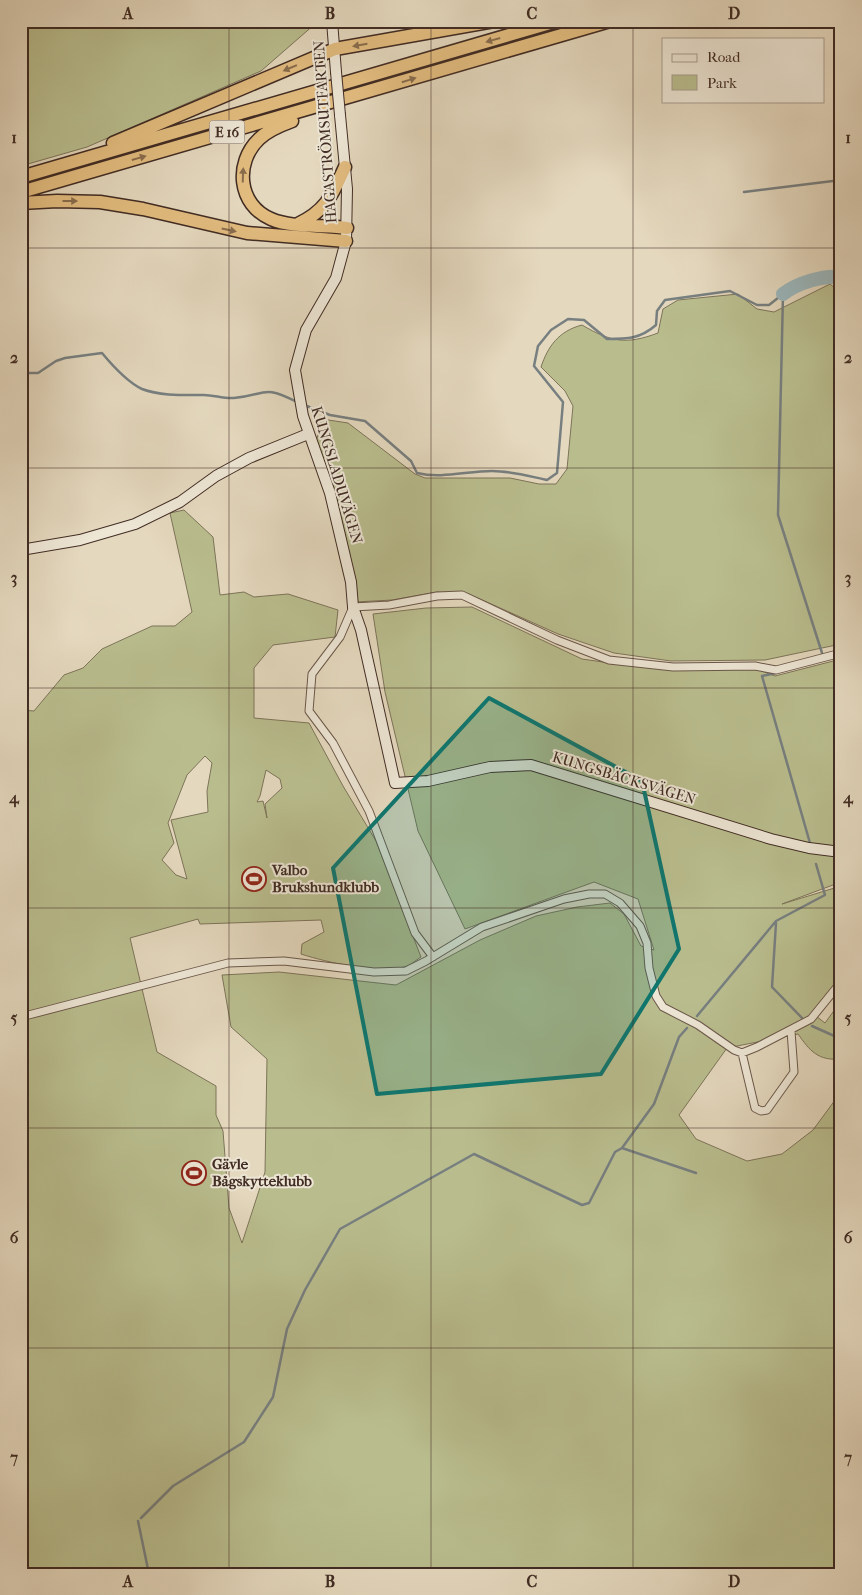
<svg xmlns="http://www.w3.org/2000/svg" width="862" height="1595" viewBox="0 0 862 1595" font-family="'IM FELL French Canon',serif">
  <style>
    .green { fill: #b9bd8e; stroke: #7d7459; fill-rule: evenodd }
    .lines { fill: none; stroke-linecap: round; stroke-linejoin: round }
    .stream { stroke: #777f80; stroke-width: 2.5 }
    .river { stroke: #9bb7bd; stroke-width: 14 }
    .street-casing { stroke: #6a574a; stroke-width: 9 }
    .secondary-casing { stroke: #412c24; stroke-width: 12 }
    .highway-casing { stroke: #412c24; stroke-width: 15 }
    .street { stroke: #ede6d5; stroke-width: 7 }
    .secondary { stroke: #ede6d5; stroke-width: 10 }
    .highway { stroke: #e2bc7f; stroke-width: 12 }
    .secondary-bridge-casing { stroke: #412c24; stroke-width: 12; stroke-linecap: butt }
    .secondary-bridge { stroke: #ede6d5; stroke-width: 10 }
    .oneway { fill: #896d4d }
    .marked { fill: #0f766e; fill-opacity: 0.2; stroke: #0f766e; stroke-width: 4; stroke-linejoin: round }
    .grid { fill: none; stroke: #412c24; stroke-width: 1; stroke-opacity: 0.55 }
    .labels { text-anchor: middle; stroke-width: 4; stroke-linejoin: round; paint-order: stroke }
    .shield { fill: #ede6d5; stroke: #756459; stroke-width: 1 }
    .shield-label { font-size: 14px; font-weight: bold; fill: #412c24 }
    .street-label { font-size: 15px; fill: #412c24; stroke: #ede6d5 }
    .poi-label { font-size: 15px; font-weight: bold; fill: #412c24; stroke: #ede6d5; text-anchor: start }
    .neatline { fill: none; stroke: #412c24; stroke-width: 2 }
    .grid-label { font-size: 16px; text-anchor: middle; font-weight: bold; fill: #412c24 }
  </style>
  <rect width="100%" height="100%" fill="#e4d8be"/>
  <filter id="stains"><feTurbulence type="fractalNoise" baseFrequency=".004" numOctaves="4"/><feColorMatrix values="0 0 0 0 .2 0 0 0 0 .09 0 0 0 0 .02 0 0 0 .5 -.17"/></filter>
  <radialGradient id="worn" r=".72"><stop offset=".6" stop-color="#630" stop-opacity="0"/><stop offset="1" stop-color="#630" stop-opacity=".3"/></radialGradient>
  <!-- green -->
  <path class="green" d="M21 21H315V24L261 71 87 147 21 166Z
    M830 284 841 293V644L765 660 671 661 614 653 558 634 469 594 437 592 392 600 355 602 315 446 322 419 348 423 415 474 425 478H510L539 484H556L567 469 573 406 565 391 541 367C548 346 559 331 582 325 611 342 626 345 658 333L663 309 678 300 738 294 757 309 774 312Z
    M184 510 213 537 220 595 244 592 254 597 288 594 338 610 335 637 273 645 254 668V718L309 723 343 786 376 841 421 957C416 960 410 966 404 967 375 973 329 963 301 954L302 944 324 932 321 920 200 924 198 919 130 938 157 1052 216 1086V1115L223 1131 229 1208 242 1243 265 1172 267 1059 231 1027 222 975 279 972 396 985 480 940 536 916 577 907 610 903 624 914 641 946 654 950 638 899 594 882 465 929 418 831 385 692 373 614 426 608 472 607 582 659 610 663 756 669 775 676 841 659V882L782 904 841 886V977L812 1013 825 1023 841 1001V1059C818 1061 810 1051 798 1034L727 1048 679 1115 696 1139 747 1161 782 1154 813 1130 841 1092V1574H21V1027L23 1026 26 954 21 937V710L34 711 64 675 83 668 102 649 152 626H175L192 612 170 513ZM205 756 212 763 207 791 208 812 171 820 187 879 176 875 162 860 174 843 168 823 187 775ZM266 770 280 779 282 788 265 804 267 818 263 801 257 802 260 796Z"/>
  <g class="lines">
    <!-- stream -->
    <path class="stream" d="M744 192 841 180
      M21 373H38L56 361 65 358 102 353C112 365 127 382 142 389 160 396 184 395 204 395 214 395 224 399 234 398 267 395 262 384 297 402
      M304 405 330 415 365 421 411 461 417 473C442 479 467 471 492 471 511 471 528 476 547 480L557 473 563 402 534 366 538 346 551 330 568 319 584 320 607 339C627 339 640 339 656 325L657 311 665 300 730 291 757 305H769L783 294 778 515 822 653
      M776 673 762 676 810 843
      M776 923 772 987 803 1019
      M697 1016 776 921 825 895 816 864
      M812 1026 841 1039
      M622 1148 696 1173
      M141 1518 173 1486 244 1442 273 1397 287 1329 305 1290 340 1229 474 1154 582 1205 589 1203 615 1152 622 1148 654 1104 679 1037 687 1028
      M138 1521 149 1574"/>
    <!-- river -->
    <path class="river" d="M783 294C797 283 823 275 841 277"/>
    <defs>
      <path id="street" d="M433 957 415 933 369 811 333 743 309 711 312 674 340 637 353 607 389 605 437 596 462 595 557 640 609 660 673 667 755 666 776 670 841 653
        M21 1017 228 963 284 961 374 972 406 971 426 961 482 927 564 899 589 894H605L620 903 640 926 647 943 649 968 656 996 663 1007 698 1025 734 1050 742 1053 757 1047 811 1019 841 982
        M742 1053 755 1108 761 1111 767 1110 794 1072 791 1031"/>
      <path id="secondary" d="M332 21 336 72
        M340 115 347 189 346 241 336 278 306 330 295 370 303 416 330 493 351 582 353 607 361 630 395 783 428 781 490 767 531 765 771 839 809 848 841 852
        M21 550 80 540 135 524 180 502 216 476 249 458 308 434"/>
      <path id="highway" d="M292 121C281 125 268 130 259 139 234 163 238 205 271 219 291 228 325 225 347 228
        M113 143 335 49 494 21
        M21 177 557 21
        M21 192 610 21
        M21 203 57 201 100 202 143 209 247 233 346 241
        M298 224C327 210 332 195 345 167"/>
    </defs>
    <!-- street casing -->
    <use href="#street" class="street-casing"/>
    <!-- secondary casing -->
    <use href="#secondary" class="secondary-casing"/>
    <!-- highway casing -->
    <use href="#highway" class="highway-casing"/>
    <!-- street -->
    <use href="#street" class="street"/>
    <!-- secondary -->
    <use href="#secondary" class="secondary"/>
    <!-- highway -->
    <use href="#highway" class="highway"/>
    <defs>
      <path id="secondary-bridge" d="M336 72 340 115"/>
    </defs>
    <!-- secondary-bridge casing -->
    <use href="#secondary-bridge" class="secondary-bridge-casing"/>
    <!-- secondary-bridge -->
    <use href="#secondary-bridge" class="secondary-bridge"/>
  </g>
  <!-- one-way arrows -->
  <defs><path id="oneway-solid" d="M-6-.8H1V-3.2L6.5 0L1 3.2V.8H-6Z" transform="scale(1.25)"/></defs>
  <g class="oneway">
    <use href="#oneway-solid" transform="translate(493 40) rotate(164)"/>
    <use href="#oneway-solid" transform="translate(360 45) rotate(170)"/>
    <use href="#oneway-solid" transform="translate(290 68) rotate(157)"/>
    <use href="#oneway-solid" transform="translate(409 80) rotate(-17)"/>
    <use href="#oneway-solid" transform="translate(139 158) rotate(-16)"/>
    <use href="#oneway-solid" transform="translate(243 175) rotate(-88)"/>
    <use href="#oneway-solid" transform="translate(70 201)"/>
    <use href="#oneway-solid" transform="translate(229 230) rotate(12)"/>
  </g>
  <!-- marked area -->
  <path class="marked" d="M489 698 642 781 679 949 601 1074 377 1094 333 868Z"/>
  <!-- grid -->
  <path class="grid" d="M229 21V1574M431 21V1574M633 21V1574M21 248H841M21 468H841M21 688H841M21 908H841M21 1128H841M21 1348H841"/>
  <!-- icons -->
  <defs>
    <symbol id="stadium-ring" viewBox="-11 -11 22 22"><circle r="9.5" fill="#ede6d5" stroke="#8f2418" stroke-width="1.5"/><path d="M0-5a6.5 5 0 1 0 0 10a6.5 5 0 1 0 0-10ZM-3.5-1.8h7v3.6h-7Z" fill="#8f2418"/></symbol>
  </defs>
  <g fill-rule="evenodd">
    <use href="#stadium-ring" x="240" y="865" width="28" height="28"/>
    <use href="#stadium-ring" x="180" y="1159" width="28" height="28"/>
  </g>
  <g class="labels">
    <!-- shield labels -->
    <rect class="shield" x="209.5" y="120.5" width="35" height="23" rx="4"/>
    <g class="shield-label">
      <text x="227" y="137">E 16</text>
    </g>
    <!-- street labels -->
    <g class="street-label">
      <text transform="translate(325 132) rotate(-94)" y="5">HAGASTRÖMSUTFARTEN</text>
      <text transform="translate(337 475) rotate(73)" y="5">KUNGSLADUVÄGEN</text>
      <text transform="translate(624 778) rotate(17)" y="5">KUNGSBÄCKSVÄGEN</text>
    </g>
    <!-- poi labels -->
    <g class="poi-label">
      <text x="272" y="875">Valbo<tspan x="272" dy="17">Brukshundklubb</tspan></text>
      <text x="212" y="1169">Gävle<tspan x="212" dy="17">Bågskytteklubb</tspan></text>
    </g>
  </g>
  <!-- margin -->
  <rect width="862" height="1595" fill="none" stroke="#e4d8be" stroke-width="55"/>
  <!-- legend -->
  <rect x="662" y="38" width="162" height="65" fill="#ede6d5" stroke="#a89c8e"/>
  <rect x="672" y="54" width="25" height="8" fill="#ede6d5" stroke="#a89c8e"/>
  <text x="707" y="62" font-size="15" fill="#412c24">Road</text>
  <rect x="672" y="75" width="25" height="15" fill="#b9bd8e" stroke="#a89c8e"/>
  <text x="707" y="88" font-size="15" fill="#412c24">Park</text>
  <rect x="28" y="28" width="806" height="1540" class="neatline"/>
  <g class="grid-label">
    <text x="128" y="19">A</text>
    <text x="330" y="19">B</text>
    <text x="532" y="19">C</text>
    <text x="734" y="19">D</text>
    <text x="14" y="143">1</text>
    <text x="848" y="143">1</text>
    <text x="14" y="363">2</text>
    <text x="848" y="363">2</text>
    <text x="14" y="583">3</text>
    <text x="848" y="583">3</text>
    <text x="14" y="803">4</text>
    <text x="848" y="803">4</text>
    <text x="14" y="1023">5</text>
    <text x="848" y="1023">5</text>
    <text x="14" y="1243">6</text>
    <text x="848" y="1243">6</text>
    <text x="14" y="1463">7</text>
    <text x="848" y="1463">7</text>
    <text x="128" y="1587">A</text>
    <text x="330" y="1587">B</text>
    <text x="532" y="1587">C</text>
    <text x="734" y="1587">D</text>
  </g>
  <rect width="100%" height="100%" filter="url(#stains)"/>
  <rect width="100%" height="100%" fill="url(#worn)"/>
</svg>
